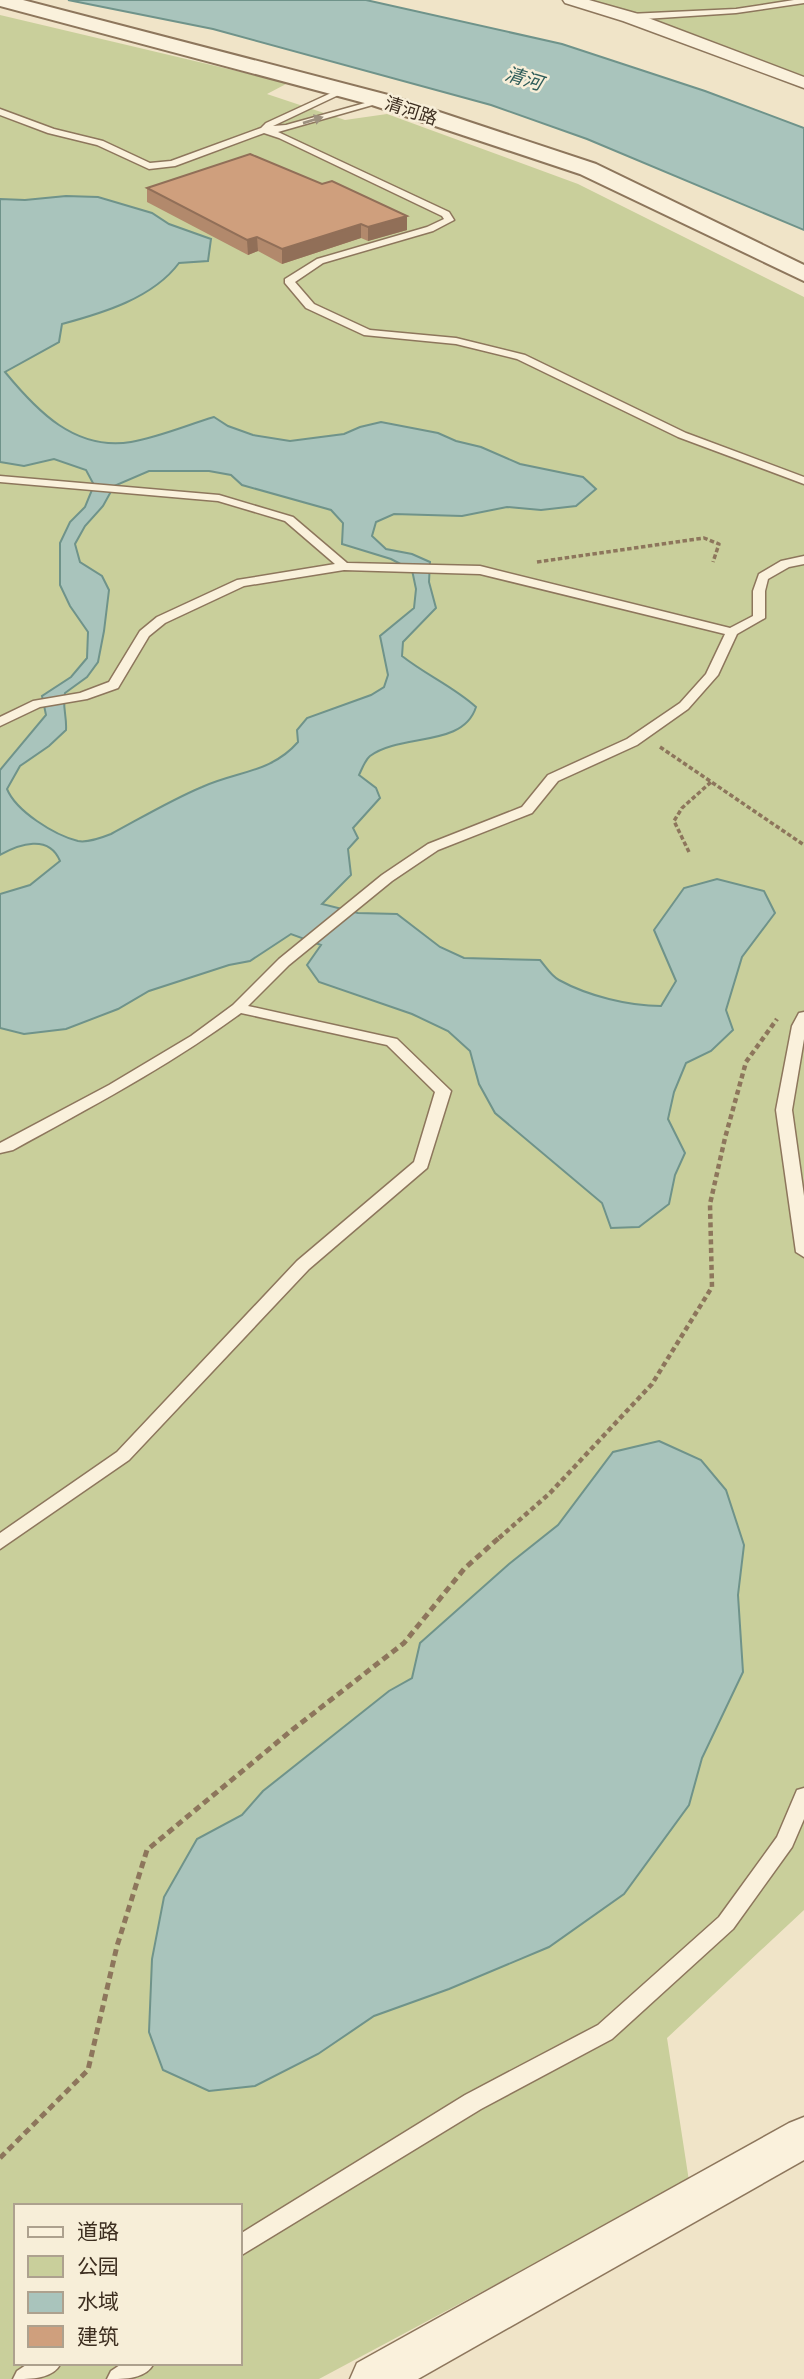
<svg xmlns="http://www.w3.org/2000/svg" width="804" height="2379" viewBox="0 0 804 2379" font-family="'Playfair Display','Noto Sans SC',serif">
<rect width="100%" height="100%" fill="#f0e4c8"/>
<g fill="#c9cf9b" fill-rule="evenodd">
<path d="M585 0H804V80L671 26Z"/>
<path d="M0 15 288 83 267 94 345 120 387 114 578 184 804 297V1910L667 2038 689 2181 319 2379H0ZM16 2206H240V2363H16Z"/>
</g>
<g fill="#a9c4bc" stroke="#6f938a" stroke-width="2" fill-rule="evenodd">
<path d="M68 0H366L562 44 705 91 804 128V230L587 139 491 105 213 29Z"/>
<path d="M66 196 98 197 152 213 169 224 211 239 208 261 179 263C153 298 103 313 62 324L59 342 5 372C37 411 75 451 131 442 159 437 187 425 214 417L228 426 253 435 290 441 344 434 360 427 381 422 438 433 456 441 481 447 520 464 583 477 596 489 576 506 541 510 507 507 462 516 394 514 376 522 372 536 386 549 412 554 430 562 429 582 436 608 403 642 402 656C426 675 454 687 476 707 463 748 401 733 370 756 365 760 362 769 359 775L376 788 380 798 353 828 358 838 348 849 351 875 322 904 358 913 397 914 440 947 464 958 540 960C546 967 551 976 559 980 588 996 629 1006 661 1006L676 981 654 930 684 888 717 879 764 891 775 913 742 957 726 1010 733 1030 711 1051 686 1063 674 1092 668 1119 685 1153 675 1175 669 1204 639 1227 611 1228 602 1203 495 1113 479 1084 470 1051 448 1031 412 1014 319 982 307 965 321 945 291 934 250 961 229 965 149 991 118 1009 66 1029 24 1034 0 1028V894L30 885 60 861C49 834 19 844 0 855V770L46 715 42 696 71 677 87 658 88 632 70 606 60 585V543L70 522 85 507 94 485 86 470 54 459 24 466 0 462V199L25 200ZM149 471H209L231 475 242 485 331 510 343 523 342 544 391 559 412 570 416 589 414 608 380 636 388 675 384 687 371 695 307 718 297 730 298 742C271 773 237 771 202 787 171 800 141 818 111 834 101 838 88 843 78 841 54 835 16 811 7 789L20 766 49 746 66 730C67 716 62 706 65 693L87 677 98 662 104 631 109 590 102 576 80 562 75 544 85 526 103 506 114 486Z"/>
<path d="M659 1441 701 1460 726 1490 744 1545 738 1595 743 1672 702 1758 689 1805 624 1894 549 1947 449 1989 374 2016 318 2054 255 2086 209 2091 163 2070 149 2032 152 1959 164 1897 197 1839 242 1815 263 1791 389 1691 412 1678 420 1643 509 1564 558 1525 613 1452Z"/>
</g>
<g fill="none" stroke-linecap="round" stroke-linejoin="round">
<defs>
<g id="service">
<path d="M794 0H804V3L736 13 629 20 625 17 629 14 736 9Z"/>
<path d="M342 88 349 90 273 126 286 125 383 98V102L278 132 449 212 454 220 433 231 323 263 295 282 314 304 370 330 456 338 525 355 686 433 804 477V484L678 437 517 359 456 344 364 335 306 308 285 283V279L317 259 427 227 444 219 442 216 279 138 264 133 175 166 149 169 97 145 48 133 0 115V109L54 129 103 141 150 163 171 161 261 128 266 123Z"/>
<path d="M0 476 219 495 293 517 347 563 480 566 730 628 753 616V591L759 574 781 561 804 556V564L789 567 768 579 765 591V618L737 634 718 675 688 709 637 745 558 781 532 813 438 850 392 881 289 965 248 1006 397 1039 451 1091 427 1168 309 1269 129 1460 0 1549V1533L117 1452 297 1261 414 1162 435 1092 387 1045 241 1013C169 1066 91 1107 13 1150L0 1153V1143L109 1085 191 1036 233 1005 279 959 382 875 428 844 522 807 548 775 627 739 680 703 706 674 725 634 480 574 344 570 244 586 165 623 149 636 118 688 87 699 40 707 0 726V717L33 701 80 693 109 682 140 631 157 617 237 580 335 564 285 521 218 501 0 482Z"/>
<path d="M804 1012V1039L792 1110 804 1196V1257L796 1252 776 1110 792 1026 799 1013Z"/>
<path d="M804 1788V1819L792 1847 733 1929 612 2039 481 2109 240 2256V2234L465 2095 598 2025 719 1917 777 1837 797 1790Z"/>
<path d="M29 2363H61C53 2379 32 2379 13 2379L17 2371Z"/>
<path d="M123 2363H154C146 2379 126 2379 107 2379L111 2371Z"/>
</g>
<g id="minor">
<path d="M563 0H589L635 13 804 77V88L623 21 565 3Z"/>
<path d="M804 2117V2160L418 2379H350L357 2363 789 2123Z"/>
</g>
<path id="tertiary" d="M0 0H23L388 95 596 164 804 265V281L580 174 372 105 0 6Z"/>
</defs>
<use href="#service" stroke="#8d765c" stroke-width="3"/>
<use href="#minor" stroke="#8d765c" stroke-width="3"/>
<use href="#tertiary" stroke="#8d765c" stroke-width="4"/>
<g stroke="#8d765c" stroke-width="3.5" stroke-dasharray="4.5 2.5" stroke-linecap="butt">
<path d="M537 562 704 538 719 544 713 562"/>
<path d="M660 747 804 845"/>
<path d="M689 852 674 821 682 808 711 782"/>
</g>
<path stroke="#8d765c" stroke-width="4.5" stroke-dasharray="5 3.5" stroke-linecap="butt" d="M499 1538 550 1493 652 1384 712 1287 710 1204 725 1138 746 1062 777 1019"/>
<path stroke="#8d765c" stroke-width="5" stroke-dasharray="7 4.5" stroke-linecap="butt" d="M0 2158 88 2070 117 1946 147 1850 292 1730 404 1643 464 1569 501 1536"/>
<use href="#service" fill="#faf1dc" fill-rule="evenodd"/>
<use href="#minor" fill="#faf1dc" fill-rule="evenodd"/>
<use href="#tertiary" fill="#faf1dc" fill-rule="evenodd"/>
</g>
<path fill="#b2896c" d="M322 184 407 216V230L368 241 361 238 282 264 258 251 248 255 147 202V188Z"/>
<g fill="#916f58">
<path d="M407 216V230L368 241V227Z"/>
<path d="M361 224V238L282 264V249Z"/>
<path d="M257 237 258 251 248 255 247 240Z"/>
</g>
<path fill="#cf9f7d" stroke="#916f58" stroke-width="2" d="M250 154 322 184 332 181 407 216 368 227 361 224 282 249 257 237 247 240 147 188Z"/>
<defs><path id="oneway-solid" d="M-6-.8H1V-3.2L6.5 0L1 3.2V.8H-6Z" transform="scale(1.75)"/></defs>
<use fill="#9c907e" href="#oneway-solid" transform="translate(313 120) rotate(-17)"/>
<g text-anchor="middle" stroke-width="5" stroke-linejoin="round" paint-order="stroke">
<g font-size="18" fill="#3d2e20" stroke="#f7eed8">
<text transform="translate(411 111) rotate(18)" y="6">清河路</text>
</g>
<g font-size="19" font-style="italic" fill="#2f5d5a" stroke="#f7eed8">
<text transform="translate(524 78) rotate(17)" y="7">清河</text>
</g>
</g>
<rect x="14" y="2204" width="228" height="161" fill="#f7eed8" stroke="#ada18e" stroke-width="2"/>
<rect x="28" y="2227" width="35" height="10" fill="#faf1dc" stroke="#ada18e" stroke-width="2"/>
<text x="77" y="2239" font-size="21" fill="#3d2e20">道路</text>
<rect x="28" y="2256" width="35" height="21" fill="#c9cf9b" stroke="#ada18e" stroke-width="2"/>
<text x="77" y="2274" font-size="21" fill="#3d2e20">公园</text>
<rect x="28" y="2292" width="35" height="21" fill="#a9c4bc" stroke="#ada18e" stroke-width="2"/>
<text x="77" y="2309" font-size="21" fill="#3d2e20">水域</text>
<rect x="28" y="2326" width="35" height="21" fill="#cf9f7d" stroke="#ada18e" stroke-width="2"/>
<text x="77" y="2344" font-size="21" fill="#3d2e20">建筑</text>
</svg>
